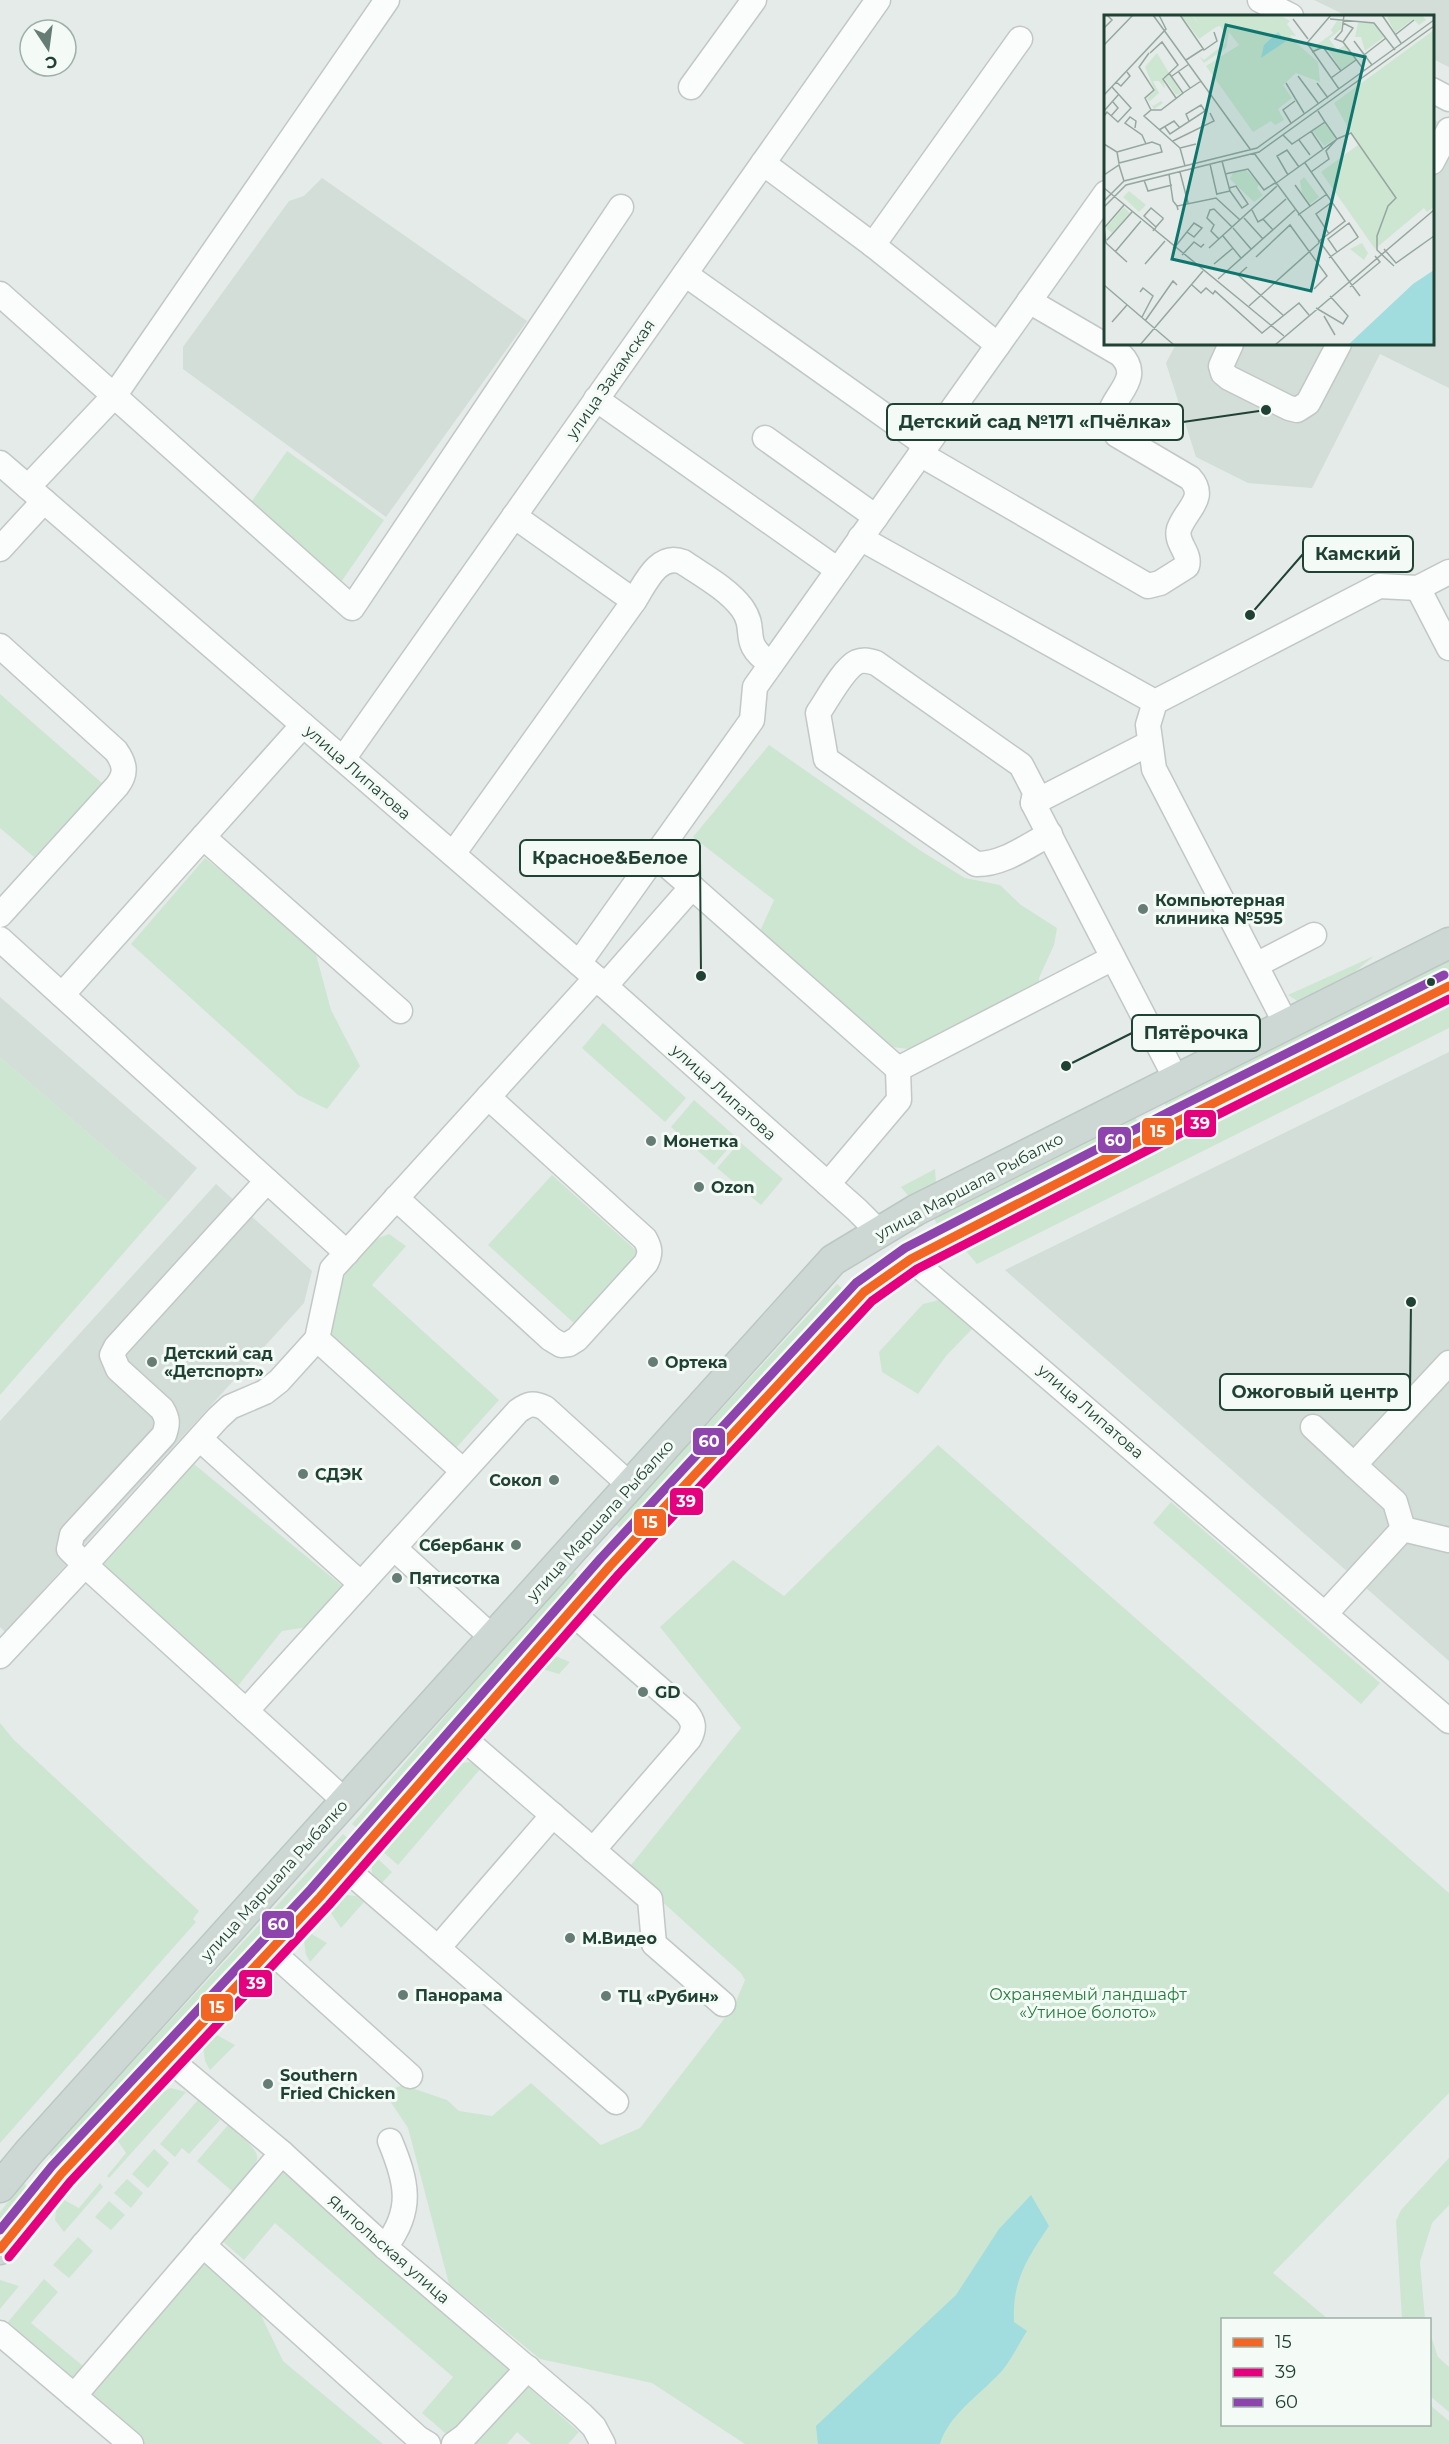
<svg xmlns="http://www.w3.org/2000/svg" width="1449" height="2444" viewBox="0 0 1449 2444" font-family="Montserrat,sans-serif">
<rect width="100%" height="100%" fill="#e5ebe8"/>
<g fill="#d2ded7">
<path d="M1314 0H1449V67L1433 59 1432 16H1347Z"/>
<path d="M1433 119 1449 128V388L1380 354 1312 488 1248 483 1196 457 1166 363 1176 344H1432Z"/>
<path d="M322 178 527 321 386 517 183 369V347L289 201 304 196Z"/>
<path d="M0 997 197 1168 168 1202 0 1057Z"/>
<path d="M1449 1052V1661L1005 1270Z"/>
<path d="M216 1184 312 1271 304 1303 5 1632 0 1627V1421Z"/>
</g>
<g fill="#cde6d1">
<path d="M287 451 384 520 339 585 247 508Z"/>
<path d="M0 694 103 784 34 857 0 828Z"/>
<path d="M769 745 921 851 965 878 1000 885 1021 905 1057 928 1054 945 1039 978 1040 1004 924 1051 869 1044 756 940 774 900 693 837Z"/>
<path d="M205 858 314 947 331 1010 360 1066 327 1109 298 1095 131 944Z"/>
<path d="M1374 956 1345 980 1299 1002 1288 995Z"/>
<path d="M1449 960V972L1169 1112 1164 1102Z"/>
<path d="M1449 1004V1028L977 1264 965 1250 1144 1157Z"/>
<path d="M603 1023 686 1098 665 1122 582 1048Z"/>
<path d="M1211 1032 1218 1043C1204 1050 1195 1057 1180 1047Z"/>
<path d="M0 1057 168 1202 0 1395Z"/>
<path d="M694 1100 737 1138 714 1165 671 1127Z"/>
<path d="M1134 1115 1140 1125 939 1229 934 1218Z"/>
<path d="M740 1142 783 1179 761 1205 717 1168Z"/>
<path d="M935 1169 936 1184 910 1198 901 1187Z"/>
<path d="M552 1175 640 1254 576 1325 488 1245Z"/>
<path d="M389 1234 406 1246 372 1285 499 1400 455 1449 331 1341C333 1300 343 1249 389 1234Z"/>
<path d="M837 1284 845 1291 624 1532 615 1524Z"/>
<path d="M939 1300 972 1329 946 1356 918 1394 882 1372 879 1352 923 1304Z"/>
<path d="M938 1445 1449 1893V2093L1273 2273 1328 2319 1222 2320V2424H1430V2405L1449 2421V2444H745L652 2383 540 2359 449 2284 408 2128 384 2092 403 2085 447 2100 459 2111 492 2116 531 2083 601 2145 640 2128 734 2006 745 1980 741 1973 627 1870 741 1728 660 1627 733 1560 784 1596Z"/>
<path d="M194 1464 352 1594 321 1625 282 1631 237 1687 98 1571Z"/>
<path d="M1171 1502 1380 1683 1361 1704 1153 1523Z"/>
<path d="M572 1570 581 1578 361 1831 352 1824Z"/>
<path d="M550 1654 570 1662 559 1674 539 1668Z"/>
<path d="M0 1723 14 1740 199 1911 193 1919 196 1922 0 2143Z"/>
<path d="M470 1762 481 1768 398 1865 382 1851 452 1769 461 1763Z"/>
<path d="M343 1834 352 1842 57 2161 48 2153Z"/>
<path d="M376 1857 392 1872 379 1886C372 1877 368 1867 376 1857Z"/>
<path d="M347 1895 356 1896 364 1902 341 1928 329 1910 340 1899Z"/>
<path d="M310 1933 327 1943 310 1962 306 1955 304 1941Z"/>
<path d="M213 2033 235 2045 210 2070 205 2061 203 2046Z"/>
<path d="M171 2088 186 2092 109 2178 107 2176 126 2153 116 2138 151 2098Z"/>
<path d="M198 2100 220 2120 189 2154 182 2148 175 2157 160 2144Z"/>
<path d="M228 2125C266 2158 266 2155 233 2192L197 2161Z"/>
<path d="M154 2149 169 2163 148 2188 132 2174Z"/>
<path d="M1449 2158V2205L1432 2223 1420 2262 1425 2319H1402L1396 2221 1401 2210Z"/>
<path d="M282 2171 512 2373 452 2439 422 2413 453 2377 275 2223 244 2260 220 2239Z"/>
<path d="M127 2179 143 2193 131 2208 114 2193Z"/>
<path d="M24 2182 26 2187 31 2190 0 2231V2212Z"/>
<path d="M100 2183 103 2187 64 2232 55 2220 56 2210 64 2200 79 2208Z"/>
<path d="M109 2201 125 2215 111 2230 95 2217Z"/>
<path d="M78 2237 93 2251 69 2278 53 2265Z"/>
<path d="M203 2258 258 2309 283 2361 383 2444H141L83 2393Z"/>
<path d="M44 2279 58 2292 31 2323 83 2366 69 2383 3 2328Z"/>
<path d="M0 2280 19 2286 0 2309Z"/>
<path d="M1430 2333 1438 2357 1449 2367V2412L1430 2396Z"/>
<path d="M526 2385 579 2432 568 2444H531L517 2432 507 2444H471Z"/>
</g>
<path fill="#a1dcde" d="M1031 2195 1049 2226C1027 2259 1012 2280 1014 2322L1027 2331C1018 2345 1010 2363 998 2375 979 2395 948 2416 940 2444H818L816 2426 956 2295 999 2229Z"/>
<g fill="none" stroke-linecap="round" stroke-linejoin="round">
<defs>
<g id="minor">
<path d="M1260 0 1291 16"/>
<path d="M691 87 754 0"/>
<path d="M1432 90 1449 99"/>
<path d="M1432 162 1449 130"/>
<path d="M763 163 873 245 998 345"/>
<path d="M873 245 1020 39"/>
<path d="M685 274 926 445"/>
<path d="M0 294 352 608 621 207"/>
<path d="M1231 344 1221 366 1223 373 1229 378 1289 408 1297 410 1308 403 1339 344"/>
<path d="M596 399 838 570"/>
<path d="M765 438 876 517"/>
<path d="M920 454 1148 586 1160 583 1187 566C1191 553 1175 543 1179 529 1186 509 1208 498 1190 478L1117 435C1088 405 1152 385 1120 354L1029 301"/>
<path d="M0 463 596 978 857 1210 879 1232"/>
<path d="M28 487 114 396 387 0"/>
<path d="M860 538 1155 702 1379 586 1418 588 1449 572"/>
<path d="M0 549 44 501"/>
<path d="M1418 588 1449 648"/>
<path d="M634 601C645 584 658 552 683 562 702 575 728 589 742 608 759 632 738 641 771 664"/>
<path d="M0 646 116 751C125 764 127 773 117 786L0 915"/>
<path d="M1155 702 1148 725 1154 769 1286 1024"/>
<path d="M1150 743 1033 803 1176 1079"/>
<path d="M343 759 878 0"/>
<path d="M1033 803 1035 792 1021 765 876 663C870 661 864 659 857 662 844 668 827 700 818 713L826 759 976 864C1002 865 1027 846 1050 834"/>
<path d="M203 837 400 1011"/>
<path d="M453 854 634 601 514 516"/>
<path d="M655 855 692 887"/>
<path d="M0 939 347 1253"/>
<path d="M579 963 752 720 755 687 1106 193"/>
<path d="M1256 965 1314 935"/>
<path d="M605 986 692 887 898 1069 1113 958"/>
<path d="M62 995 303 725"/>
<path d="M828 1184 899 1100 898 1069"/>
<path d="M396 1198 551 1339 561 1345 569 1344 577 1339 646 1263C651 1253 650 1248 645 1239L488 1097"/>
<path d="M911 1259 1449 1721"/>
<path d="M317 1339 463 1471"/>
<path d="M1313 1427 1354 1465"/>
<path d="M200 1439 361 1584"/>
<path d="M1403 1529 1395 1502 1354 1465 1449 1363"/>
<path d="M394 1548 493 1638"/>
<path d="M570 1611 686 1712C694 1722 695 1728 689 1739L593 1850"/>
<path d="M1326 1613 1403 1529 1449 1540"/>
<path d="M0 1656 85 1565 69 1549 72 1535 164 1435C168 1424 168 1419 162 1409L118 1369 112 1355 116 1347 267 1181"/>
<path d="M246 1711 85 1565 218 1418 230 1407 265 1392 279 1381 317 1339 332 1269 596 978"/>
<path d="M461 1736 650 1899 654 1944 723 2004"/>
<path d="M345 1801 246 1711 518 1411C528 1404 533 1402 545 1408L631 1486"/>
<path d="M345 1868 616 2102"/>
<path d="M438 1948 553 1815"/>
<path d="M270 1950 410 2076"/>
<path d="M169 2059 282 2153 385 2247 582 2415 594 2427 603 2444"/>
<path d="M203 2245 418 2438 428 2444"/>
<path d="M385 2247C414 2210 407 2182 390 2141"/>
<path d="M0 2333 131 2444"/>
<path d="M74 2396 282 2153"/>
<path d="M454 2444 465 2436 528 2368"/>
</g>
<g id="major">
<path d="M0 2187 29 2152 833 1260 916 1210 1449 943"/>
<path d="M0 2249 61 2174 320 1897 610 1566 864 1292 911 1259 1176 1122 1449 986"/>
</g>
</defs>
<use href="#minor" stroke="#c2c8c5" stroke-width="27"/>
<use href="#major" stroke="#bcc7c3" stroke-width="33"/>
<use href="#minor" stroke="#fbfcfc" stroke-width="24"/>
<use href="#major" stroke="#cdd7d4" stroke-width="30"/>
<defs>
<path id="bus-1" d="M0 2249 61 2174 320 1897 610 1566 864 1292 911 1259 1176 1122 1449 986"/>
<path id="bus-2" d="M9 2257 70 2182 329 1905 619 1574 872 1301 917 1269 1181 1133 1449 999"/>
<path id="bus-3" d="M0 2230 52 2166 311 1889 601 1558 856 1283 905 1248 1171 1111 1444 975"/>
</defs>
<use href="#bus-1" stroke="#f4faf6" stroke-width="14"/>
<use href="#bus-2" stroke="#f4faf6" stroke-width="14"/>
<use href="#bus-3" stroke="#f4faf6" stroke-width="14"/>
<use href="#bus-1" stroke="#f26522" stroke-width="9"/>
<use href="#bus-2" stroke="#e5007d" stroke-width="9"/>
<use href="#bus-3" stroke="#8e44ad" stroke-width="9"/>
</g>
<g fill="#657d74" stroke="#f4faf6" stroke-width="2">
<circle cx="1143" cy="909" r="6"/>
<circle cx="651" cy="1141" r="6"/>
<circle cx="699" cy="1187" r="6"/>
<circle cx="152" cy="1362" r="6"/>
<circle cx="653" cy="1362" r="6"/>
<circle cx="303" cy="1474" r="6"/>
<circle cx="554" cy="1480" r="6"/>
<circle cx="516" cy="1545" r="6"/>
<circle cx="397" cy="1578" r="6"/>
<circle cx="643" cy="1692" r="6"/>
<circle cx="570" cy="1938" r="6"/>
<circle cx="403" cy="1995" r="6"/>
<circle cx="606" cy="1996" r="6"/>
<circle cx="268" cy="2084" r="6"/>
</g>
<circle fill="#204235" stroke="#f4faf6" stroke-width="2" cx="1431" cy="982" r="5"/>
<g text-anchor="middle" stroke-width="6" stroke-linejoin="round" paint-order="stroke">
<g font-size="16" fill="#204235" stroke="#f4faf6">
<text transform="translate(610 379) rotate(-55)" y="6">улица Закамская</text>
<text transform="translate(358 772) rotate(41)" y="6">улица Липатова</text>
<text transform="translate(724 1092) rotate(42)" y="6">улица Липатова</text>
<text transform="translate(969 1186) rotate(-28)" y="6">улица Маршала Рыбалко</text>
<text transform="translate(1091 1411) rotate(41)" y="6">улица Липатова</text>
<text transform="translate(600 1520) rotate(-48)" y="6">улица Маршала Рыбалко</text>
<text transform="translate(274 1880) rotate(-48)" y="6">улица Маршала Рыбалко</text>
<text transform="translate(389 2249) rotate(41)" y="6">Ямпольская улица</text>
</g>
<g font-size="16" font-weight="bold" fill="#204235" stroke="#f4faf6" text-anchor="start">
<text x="1155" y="906">Компьютерная<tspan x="1155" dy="18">клиника №595</tspan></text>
<text x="663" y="1147">Монетка</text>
<text x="711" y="1193">Ozon</text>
<text x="164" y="1359">Детский сад<tspan x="164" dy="18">«Детспорт»</tspan></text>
<text x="665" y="1368">Ортека</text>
<text x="315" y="1480">СДЭК</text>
<text x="542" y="1486" text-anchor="end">Сокол</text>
<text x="504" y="1551" text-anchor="end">Сбербанк</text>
<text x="409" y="1584">Пятисотка</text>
<text x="655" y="1698">GD</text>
<text x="582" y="1944">М.Видео</text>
<text x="415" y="2001">Панорама</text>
<text x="618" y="2002">ТЦ «Рубин»</text>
<text x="280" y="2081">Southern<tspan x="280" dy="18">Fried Chicken</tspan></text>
</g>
<g font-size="16" fill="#257e3d" stroke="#f4faf6">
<text x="1088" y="2000">Охраняемый ландшафт<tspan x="1088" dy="18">«Утиное болото»</tspan></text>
</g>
</g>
<g transform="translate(1104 15)">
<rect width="330" height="330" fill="#e5ebe8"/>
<path d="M77 0H88L95 9 89 0 179 2 186 6 183 9 192 21 186 20 189 25 214 47 216 67 192 58 179 70 188 83 174 94 180 105 171 110 167 106 149 117 102 51 135 30 125 17 122 33 100 48 95 41 100 45 121 28V18L116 11 112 12 118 8 95 24ZM282 0H318L322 5 315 10 309 4 291 18ZM233 6 238 7 237 14 225 24 233 35 241 30 252 45 237 55 222 31 209 36 205 30 211 31 229 18 227 15ZM254 8H270L280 22 261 36 257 22H251ZM330 15V192L323 197 320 193 271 234 217 157 254 130 230 88ZM53 38 77 78 72 80 59 61 61 74 55 66H49L55 78 45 87 49 91 57 86 59 88 50 94 43 83 51 76 41 52ZM221 109 232 123 220 131 208 115ZM142 155 155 169 153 173 159 180 150 187 126 164 129 157ZM200 162 215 182 206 189 198 178 196 166ZM25 176 42 190 35 197 19 182ZM20 192 26 198 8 218 2 213ZM258 228 264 238 260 245 246 234Z" fill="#cde6d1"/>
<path d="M174 17 182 26 157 43 160 30ZM330 255V330H244L309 269Z" fill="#a1dcde"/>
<path fill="none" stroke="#96a7a0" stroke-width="1.5" d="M49 0 146 134M76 0 100 35 113 26 110 17M227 0 203 28 235 74M240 0 238 16 231 24 239 27 260 55M278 0 297 28M189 4 204 24M226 4 270 8 291 35M239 8 249 13 239 27M0 13 8 5 3 0M291 20 310 5M250 26 268 50M0 30 29 0M208 37 219 32 237 56M45 38 35 52 50 75 41 83 47 95M46 38 58 27 74 50 59 64 72 83M260 40 282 23M82 45 99 34M74 56 86 73M65 58 79 78 57 95H47L40 101 76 133M68 61 85 49M194 61 214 88M227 63 252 45M12 67 17 71 26 61 23 57M182 68 200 98M213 68 224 83M79 78 97 66M0 80 62 14 55 0M0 96 15 79M0 101 3 97 14 107 27 93 8 72M7 101 14 93 9 87M187 108 179 95 191 86M61 112 66 119 101 96 97 90 82 99 85 106M31 113 32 106 26 102 21 108 38 120 42 129M55 115 70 106 76 113M207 116 219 134M179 120 188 129 221 107 214 96M195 125 206 140M69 126 110 106 106 98M0 129 13 137 15 148 58 137 56 130 48 127 13 137M150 138 256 281M201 148 241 206 214 227M106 149 113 180M81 151 76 133 92 129M76 157 84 188M207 157 225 144 222 136 233 124 247 118 292 183 284 191 273 221V235L290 251M65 159 69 186 73 191M121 159 144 154 160 175 171 168M0 160 15 150 20 166M184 160 173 141 183 135 195 152M40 165 44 176 68 170M171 169 233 124 221 107M191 170 206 191M0 173 180 321M125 173 132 171 144 189 138 193 126 176M113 179 126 176 118 146M0 186 20 166 153 133 330 5M0 192 22 170 155 137 330 11M74 195 73 191 112 183 136 205M148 195 154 207 159 204M194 200 223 179M140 203 159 224M0 212 2 228 23 247M1 212 20 190M129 213 147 234M169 215 159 204 182 184M49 216 50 214H51L52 212 59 204V203L47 193 40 201 52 212M225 219 212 199 228 187M119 221 137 243M115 224 107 216 110 210 103 203 106 195 110 194 128 212M3 225 28 197M69 233 71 232 90 208 98 213 90 222 83 217M105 233 173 171M280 234 292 248 330 221M11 237 37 206M78 240 90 227 97 232 100 229M152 242 186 210 223 261 210 274M225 243 229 240 253 223 254 222 245 208 224 224 233 237M41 249 61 226M110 249 129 233M143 252 134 260 180 301M114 264 191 195M0 270 70 330M88 270 97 278 102 273 109 279 111 276 158 318 195 288 205 300M246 272 276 247 271 241M36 277 39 273 49 281 38 302M145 291 215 228M212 293 239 309 244 301 226 281M220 301 231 320M41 306 69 266 73 270M8 307 23 290M36 330 99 256M171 330 330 195"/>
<path fill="#0f766e" fill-opacity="0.15" stroke="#0f766e" stroke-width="3" d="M122 10 261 42 207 276 68 244Z"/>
<rect width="330" height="330" fill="none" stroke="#204235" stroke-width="3"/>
</g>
<path fill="none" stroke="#204235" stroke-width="2" d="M1266 410L1183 422M1250 615L1303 554M701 976L700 858M1066 1066L1132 1033M1411 1302L1410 1392"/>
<g fill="#204235" stroke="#f4faf6" stroke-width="2">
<circle cx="1266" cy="410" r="6"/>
<circle cx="1250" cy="615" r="6"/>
<circle cx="701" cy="976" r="6"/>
<circle cx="1066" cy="1066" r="6"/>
<circle cx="1411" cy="1302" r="6"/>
</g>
<g fill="#f4faf6" stroke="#204235" stroke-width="2">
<rect x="887" y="404" width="296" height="36" rx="6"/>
<rect x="1303" y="536" width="110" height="36" rx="6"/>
<rect x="520" y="840" width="180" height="36" rx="6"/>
<rect x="1132" y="1015" width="128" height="36" rx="6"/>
<rect x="1220" y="1374" width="190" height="36" rx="6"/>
</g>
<g font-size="18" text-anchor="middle" font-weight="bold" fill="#204235">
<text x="1035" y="428">Детский сад №171 «Пчёлка»</text>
<text x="1358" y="560">Камский</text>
<text x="610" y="864">Красное&amp;Белое</text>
<text x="1196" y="1039">Пятёрочка</text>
<text x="1315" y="1398">Ожоговый центр</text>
</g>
<g stroke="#f4faf6" stroke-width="2">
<rect x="1183" y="1109" width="34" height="29" rx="6" fill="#e5007d"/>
<rect x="1141" y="1117" width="34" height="29" rx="6" fill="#f26522"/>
<rect x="1097" y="1126" width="35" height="28" rx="6" fill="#8e44ad"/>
<rect x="692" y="1427" width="34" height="29" rx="6" fill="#8e44ad"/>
<rect x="669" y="1487" width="35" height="29" rx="6" fill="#e5007d"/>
<rect x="633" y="1508" width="34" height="29" rx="6" fill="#f26522"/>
<rect x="261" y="1910" width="34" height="29" rx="6" fill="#8e44ad"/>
<rect x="238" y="1969" width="35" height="29" rx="6" fill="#e5007d"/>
<rect x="200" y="1993" width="34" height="29" rx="6" fill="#f26522"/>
</g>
<g font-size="16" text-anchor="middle" font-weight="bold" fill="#fff">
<text x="1200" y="1129">39</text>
<text x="1158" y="1137">15</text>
<text x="1115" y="1146">60</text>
<text x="709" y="1447">60</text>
<text x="686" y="1507">39</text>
<text x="650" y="1528">15</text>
<text x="278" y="1930">60</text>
<text x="256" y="1989">39</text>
<text x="217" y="2013">15</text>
</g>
<rect x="1221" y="2318" width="210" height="108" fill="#f4faf6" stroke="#9fb0a9" stroke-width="1.5"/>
<rect x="1233" y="2338" width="30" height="9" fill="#f26522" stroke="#9fb0a9" stroke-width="1.5"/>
<text x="1275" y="2348" font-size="18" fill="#204235">15</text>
<rect x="1233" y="2368" width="30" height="9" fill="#e5007d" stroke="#9fb0a9" stroke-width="1.5"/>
<text x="1275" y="2378" font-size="18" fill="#204235">39</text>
<rect x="1233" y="2398" width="30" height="9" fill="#8e44ad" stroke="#9fb0a9" stroke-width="1.5"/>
<text x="1275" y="2408" font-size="18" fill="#204235">60</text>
<g transform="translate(48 48) rotate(167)"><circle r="28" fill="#f4faf6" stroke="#9fb0a9" stroke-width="1.5"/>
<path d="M0-4.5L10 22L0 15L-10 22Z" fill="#657d74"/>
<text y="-9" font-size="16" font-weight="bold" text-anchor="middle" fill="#204235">С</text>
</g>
</svg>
